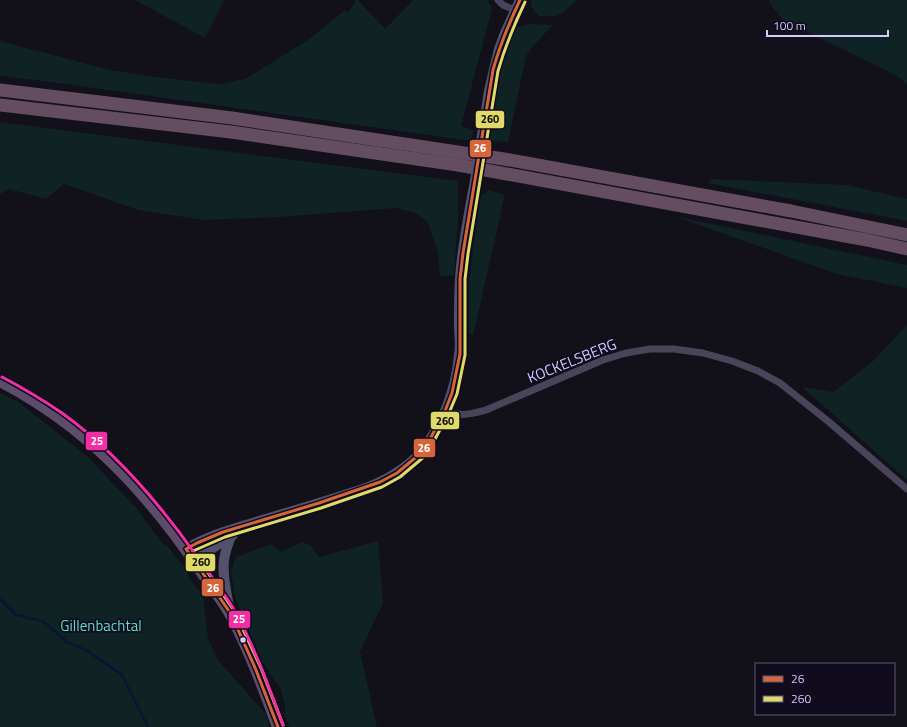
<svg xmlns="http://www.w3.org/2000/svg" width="907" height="727" viewBox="0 0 907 727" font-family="'Titillium Web',sans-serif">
<rect width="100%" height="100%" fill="#121019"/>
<g fill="#0f2224">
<path d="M135 0H224L205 38Z"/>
<path d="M356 0H358L385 29 413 0H487L492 9 461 126 474 130 471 141 51 82 0 76V41L110 70 164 78 219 84 245 79 308 40 345 10 348 13Z"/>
<path d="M531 0H577L565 11 555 16H539L532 8Z"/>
<path d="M769 0H907V84L899 77 783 20 770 4Z"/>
<path d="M528 24 553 25 534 45 526 56 508 143 489 140 496 86 507 46 511 36 518 27Z"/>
<path d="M0 122 458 181V220L454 275 440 277 438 252 428 223 416 213 396 208 280 217 203 220 138 210 64 184 46 199 9 189 0 194Z"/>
<path d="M712 179 847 185 907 199V221L708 183Z"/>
<path d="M489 190 505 195 473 336 469 333V283L474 240 481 196Z"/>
<path d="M674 216 907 265V288L837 274Z"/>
<path d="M907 325V480L802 387 833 392 872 362Z"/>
<path d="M0 393 17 401 88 457 136 508 162 543 167 546 186 569 189 578 203 596 208 638 218 660 265 713 269 727H0Z"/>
<path d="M378 541 383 603 360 652 377 727H289L285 716V705L280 688 263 663 235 598 231 571 236 557 271 544 281 552 301 542 310 545 319 557Z"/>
</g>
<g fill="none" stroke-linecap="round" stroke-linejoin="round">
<path stroke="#0a1535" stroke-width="2.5" d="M0 599 16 615 43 621 67 642 88 651 122 675 148 727"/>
<g stroke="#48445a" stroke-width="7">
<path d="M498 0 503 5 515 10"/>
<path d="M445 411C460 417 471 414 486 410L603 360 626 353 650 349H674L703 353 732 361 758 371 780 383 829 422 907 489"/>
</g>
<g stroke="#54516d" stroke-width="10">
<path d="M481 141 489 91 499 49 505 33 520 0"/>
<path d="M186 549C209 535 234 529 259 521 293 511 327 501 360 490 381 483 407 469 421 452 443 425 456 389 459 355 461 345 459 335 459 325 459 310 459 294 460 279 462 246 469 213 475 181"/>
<path d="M186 549 198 553H205L233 535"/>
<path d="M230 611C227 595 222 577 224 560 225 552 228 544 231 536"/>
</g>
<path stroke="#5c4d6b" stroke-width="12" d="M0 381C85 425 145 489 199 568 209 583 222 599 231 615 250 651 264 689 278 727"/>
<g stroke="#644c61" stroke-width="13">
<path d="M0 90 232 118 504 159 791 211 907 235"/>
<path d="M0 105 231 132 458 165 867 240 907 249"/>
</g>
<path stroke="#54516d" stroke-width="10" d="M475 181 481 141"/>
<defs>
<path id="bus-1" d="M278 727 256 670 231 614 186 549 197 543 223 532 319 503 380 482 397 473 421 453 430 439 445 411 452 393 460 354V279L463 253 493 70C500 45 509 23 520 0"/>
<path id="bus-2" d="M283 725 261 668 235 612 193 551 225 537 321 508 382 487 400 477 425 456 434 441 449 413 457 394 465 355V279L468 254 498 71C505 47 514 25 525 2"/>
<path id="bus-3" d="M2 377C23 388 43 400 62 413 116 452 160 504 198 558 211 576 225 594 236 613 255 649 269 687 283 725"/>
</defs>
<use href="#bus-1" stroke="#100c1d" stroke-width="6"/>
<use href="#bus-2" stroke="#100c1d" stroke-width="6"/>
<use href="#bus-3" stroke="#100c1d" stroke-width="6"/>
<use href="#bus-1" stroke="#d6663a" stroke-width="3"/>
<use href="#bus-2" stroke="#e0db68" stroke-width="3"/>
<use href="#bus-3" stroke="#f12fa2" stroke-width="3"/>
</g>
<circle fill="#d4c8fe" stroke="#100c1d" stroke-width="1.5" cx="243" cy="640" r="3.5"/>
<g text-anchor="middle" stroke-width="3.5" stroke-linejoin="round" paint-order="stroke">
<g font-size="15" fill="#d4c8fe" stroke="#100c1d">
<text transform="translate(572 361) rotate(-22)" y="5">KOCKELSBERG</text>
</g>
<g font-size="15" fill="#56dcc9" stroke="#100c1d">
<text x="101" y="631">Gillenbachtal</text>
</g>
</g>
<g stroke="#100c1d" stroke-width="1.5">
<rect x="475" y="110" width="30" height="19" rx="4" fill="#e0db68"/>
<rect x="469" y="139" width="23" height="19" rx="4" fill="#d6663a"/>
<rect x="430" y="411" width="30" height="19" rx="4" fill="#e0db68"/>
<rect x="85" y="431" width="23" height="20" rx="4" fill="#f12fa2"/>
<rect x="413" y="438" width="23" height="20" rx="4" fill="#d6663a"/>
<rect x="185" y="553" width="31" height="19" rx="4" fill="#e0db68"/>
<rect x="201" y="578" width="23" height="19" rx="4" fill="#d6663a"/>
<rect x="228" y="610" width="23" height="19" rx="4" fill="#f12fa2"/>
</g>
<g font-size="11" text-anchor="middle" font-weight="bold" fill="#fff">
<text x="480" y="152">26</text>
<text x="97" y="445">25</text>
<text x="424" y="452">26</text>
<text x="213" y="592">26</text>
<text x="239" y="623">25</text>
</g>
<g font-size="11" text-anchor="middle" font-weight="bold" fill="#111">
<text x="490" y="123">260</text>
<text x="445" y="425">260</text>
<text x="201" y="566">260</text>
</g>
<rect x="755" y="663" width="140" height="52" fill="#100c1d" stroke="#5e5777"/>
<rect x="763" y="676" width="20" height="6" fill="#d6663a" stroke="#5e5777"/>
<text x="791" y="683" font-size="12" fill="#d4c8fe">26</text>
<rect x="763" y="696" width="20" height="6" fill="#e0db68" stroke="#5e5777"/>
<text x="791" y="703" font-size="12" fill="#d4c8fe">260</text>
<path d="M767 30v6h121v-6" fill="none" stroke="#d4c8fe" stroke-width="2"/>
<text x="773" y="30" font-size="12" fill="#d4c8fe" stroke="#100c1d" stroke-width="3" paint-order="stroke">100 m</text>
</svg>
